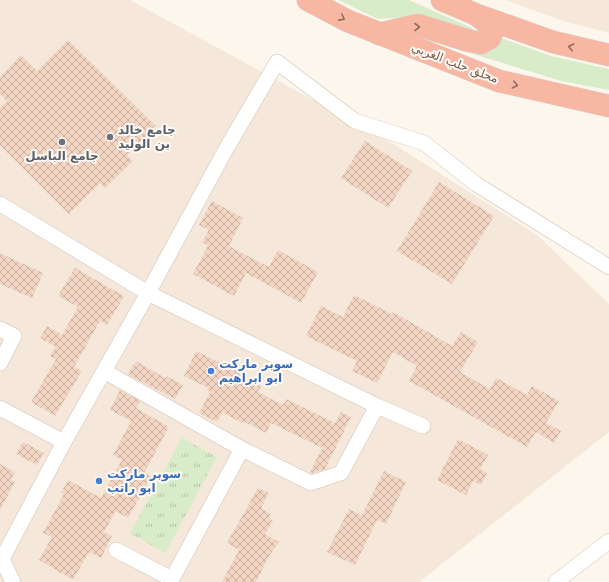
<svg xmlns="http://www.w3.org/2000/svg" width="609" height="582" viewBox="0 0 609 582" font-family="'DejaVu Sans','Noto Naskh Arabic',sans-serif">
<defs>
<pattern id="park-tufts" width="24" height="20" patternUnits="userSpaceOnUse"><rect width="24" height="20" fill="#d8ecc9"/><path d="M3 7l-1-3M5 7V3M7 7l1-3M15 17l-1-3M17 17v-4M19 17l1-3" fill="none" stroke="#b4c2a5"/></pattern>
<pattern id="building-cross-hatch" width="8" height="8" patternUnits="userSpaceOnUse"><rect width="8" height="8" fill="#f3d5c3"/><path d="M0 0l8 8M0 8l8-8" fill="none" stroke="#cab0a1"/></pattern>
</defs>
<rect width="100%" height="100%" fill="#fdf6ec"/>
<g fill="#f5e8da">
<path d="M0 0H130L392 143 537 235 609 304V432L419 582H0Z"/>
<path d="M506 0H609V33L560 20Z"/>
</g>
<g fill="#d8ecc9">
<path d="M338 0H409L470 27 476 31V34L423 16 378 19Z"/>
<path d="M426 35 501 38 551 56 609 69V90L561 81 424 39Z"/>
</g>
<path fill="url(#park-tufts)" d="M182 438 217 457 165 553 130 533Z"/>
<g fill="url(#building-cross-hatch)">
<path d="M68 40 156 126 127 155 133 161 105 188 100 183 69 214 0 145V108L7 101 0 94V77L21 55 37 71Z"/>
<path d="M365 141 412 171 388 208 341 178Z"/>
<path d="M439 182 494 216 452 284 397 251Z"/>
<path d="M212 201 243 218 229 246 269 267 278 250 318 272 301 303 246 273 234 296 193 274 208 246 202 242 209 230 199 225Z"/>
<path d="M0 253 43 273 32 298 0 284Z"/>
<path d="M75 268 124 296 107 325 100 321 74 367 82 371 55 416 31 402 56 359 50 356 55 347 40 338 47 326 62 335 78 307 58 296Z"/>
<path d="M354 295 392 314 393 312 452 346 461 332 478 342 460 372 490 389 496 378 527 395 532 386 559 401 546 423 561 431 554 443 536 432 527 447 409 381 417 366 393 352 377 383 352 371 357 361 306 336 321 306 343 317Z"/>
<path d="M196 351 241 373 240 375 261 386 258 392 283 405 286 399 335 423 341 412 351 417 325 469 313 473 310 472 322 448 271 423 266 433 243 421 242 423 222 412 217 422 199 413 210 392 207 390 208 388 184 376Z"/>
<path d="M136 361 165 378 166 376 183 385 175 399 129 375 128 373Z"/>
<path d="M120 390 140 401 136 408 169 427 144 473 151 477 128 518 116 511 104 532 112 536 101 558 89 552 73 580 39 560 52 537 43 533 64 494 61 493 68 480 101 498 122 460 113 455 131 421 110 410Z"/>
<path d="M458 439 488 455 480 469 487 473 481 485 473 481 466 495 437 480Z"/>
<path d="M23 442 44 453 37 465 16 454Z"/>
<path d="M0 464 15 472 11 479 15 482 0 510Z"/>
<path d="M384 471 406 482 386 524 377 520 355 565 327 552 349 509 362 515Z"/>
<path d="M258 488 269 493 261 508 271 514 269 518 273 521 265 534 279 542 269 556 256 582H222L239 550 227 543Z"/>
</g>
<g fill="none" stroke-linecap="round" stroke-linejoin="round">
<defs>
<g id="minor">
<path d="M0 204 148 293 377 406 423 426"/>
<path d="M0 329 14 336 0 363"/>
<path d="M104 371 242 449 311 483 341 473 377 406"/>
<path d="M0 408 64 442"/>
<path d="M116 550 172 579 242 449"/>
<path d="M0 559H2L64 442 148 293 226 149 277 62 355 121 424 143 476 184 609 267"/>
<path d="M2 559 13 582"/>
<path d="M556 582 609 541"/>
</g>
<g id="highway">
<path d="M308 0 348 21 499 81 609 106"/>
<path d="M442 0 477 15 553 42 609 55"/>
<path d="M379 34 418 25 466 40 481 43 490 38 494 28 478 16"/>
</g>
</defs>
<use href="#minor" stroke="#d1beb0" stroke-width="16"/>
<use href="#highway" stroke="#dad1cd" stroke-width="23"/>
<use href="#minor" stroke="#fff" stroke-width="15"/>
<use href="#highway" stroke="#f7b7a3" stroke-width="22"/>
</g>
<defs><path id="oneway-chevron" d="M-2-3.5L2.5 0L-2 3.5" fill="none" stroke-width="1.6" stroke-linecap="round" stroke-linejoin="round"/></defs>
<g stroke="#936e5e">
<use href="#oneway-chevron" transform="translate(342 18) rotate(28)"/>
<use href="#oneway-chevron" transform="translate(417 27)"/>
<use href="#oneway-chevron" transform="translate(571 47) rotate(-167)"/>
<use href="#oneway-chevron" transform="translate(515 85) rotate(13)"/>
</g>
<g fill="#6b7280" stroke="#fffaf3" stroke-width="1.5">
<circle cx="110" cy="137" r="4"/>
<circle cx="62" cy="142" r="4"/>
</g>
<g fill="#3f7fe0" stroke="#fffaf3" stroke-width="1.5">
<circle cx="211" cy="371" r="4"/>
<circle cx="99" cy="481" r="4"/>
</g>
<g text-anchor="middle" stroke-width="4" stroke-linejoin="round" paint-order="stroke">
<g font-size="12" fill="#7a5c4d" stroke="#fffaf3">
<text transform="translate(455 63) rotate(21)" y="4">محلق حلب الغربي</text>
</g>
<g font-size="12" font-weight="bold" fill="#5b616d" stroke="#fffaf3" text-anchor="start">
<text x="118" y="134">جامع خالد<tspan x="118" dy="14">بن الوليد</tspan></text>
<text x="62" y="160" text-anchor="middle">جامع الباسل</text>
</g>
<g font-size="12" font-weight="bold" fill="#366cbe" stroke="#fffaf3" text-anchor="start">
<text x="219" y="368">سوبر ماركت<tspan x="219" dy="14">ابو ابراهيم</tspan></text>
<text x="107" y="478">سوبر ماركت<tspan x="107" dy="14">ابو راتب</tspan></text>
</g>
</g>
</svg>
